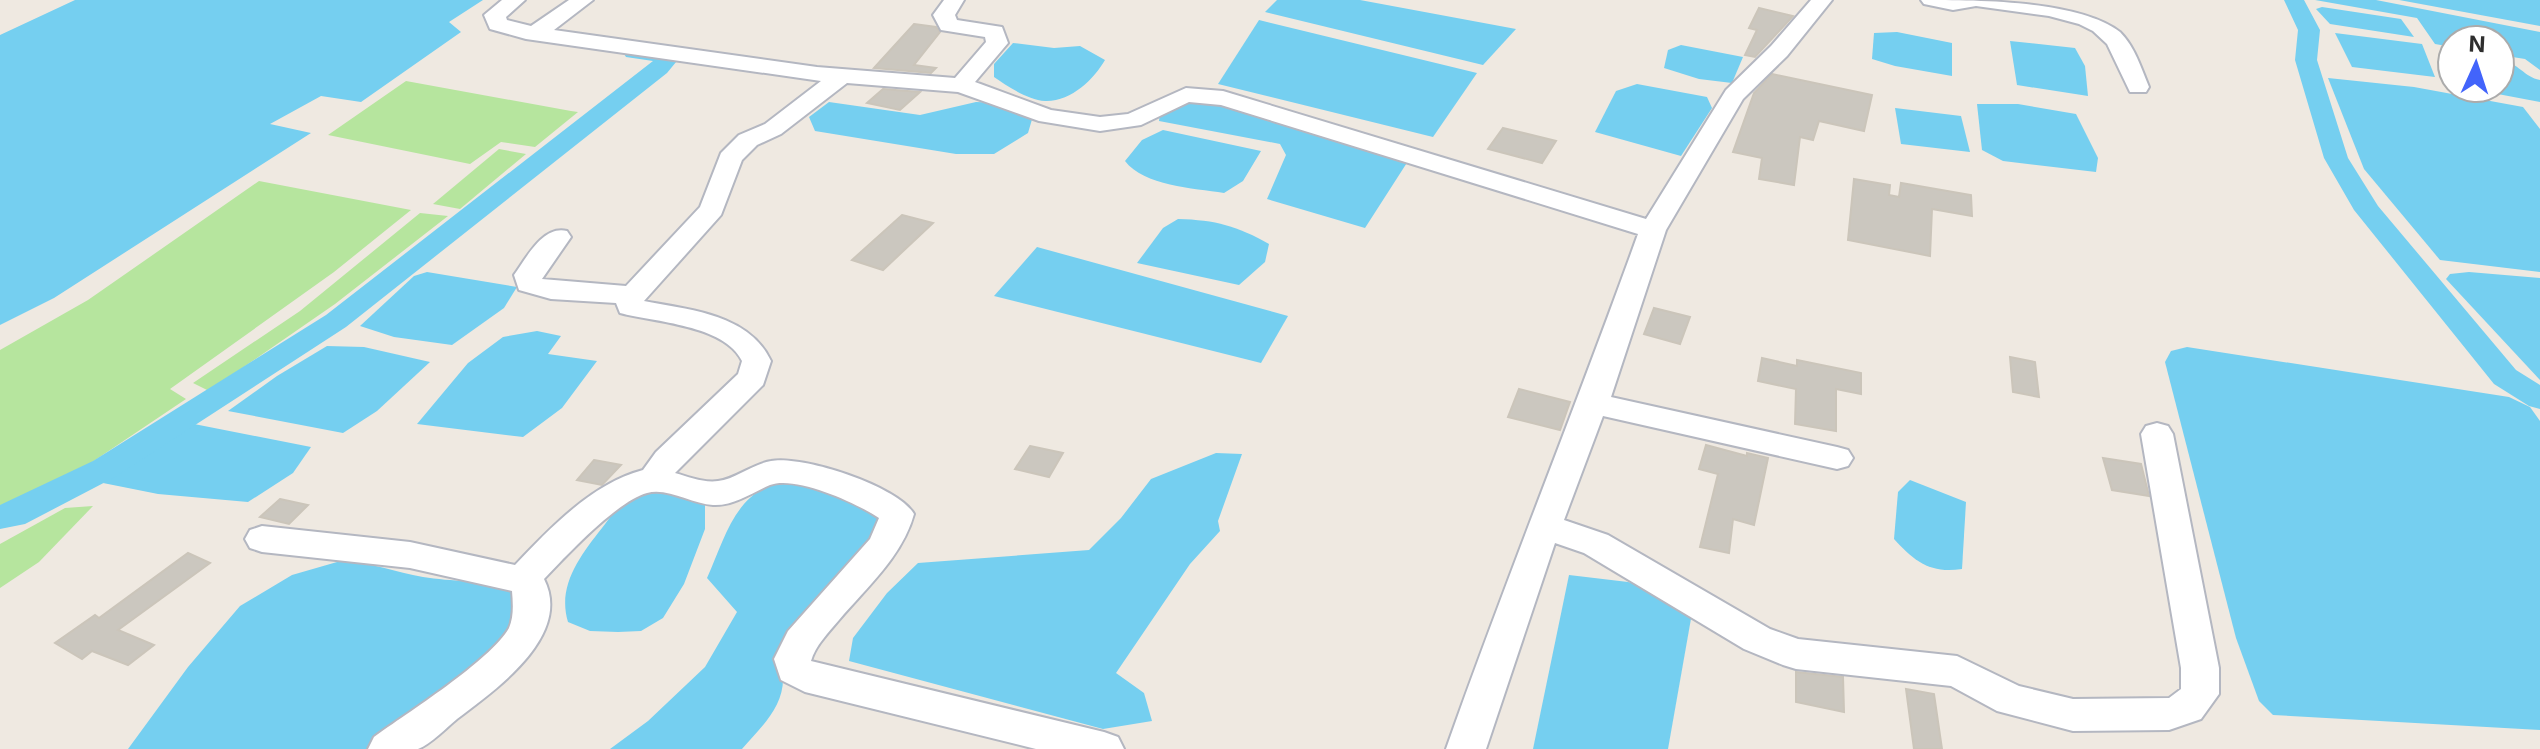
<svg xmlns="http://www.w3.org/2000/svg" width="2540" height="749" viewBox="0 0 2540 749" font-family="Inter,sans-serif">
<rect width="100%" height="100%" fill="#efe9e1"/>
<g fill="#b6e59e">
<path d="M406 81 571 111 578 112 535 147 501 142 470 164 328 135Z"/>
<path d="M499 149 526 154 460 209 433 204Z"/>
<path d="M259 181 411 210 334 272 170 389 186 399 58 485 5 509 0 508V350L88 300Z"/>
<path d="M420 213 448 216 335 304 209 391 193 383 300 311Z"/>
<path d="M93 506 39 562 0 588V544L65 508Z"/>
</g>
<g fill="#75cff0">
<path d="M75 0H483L449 22 461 32 361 102 321 96 270 124 311 133 54 298 0 325V35Z"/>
<path d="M1277 0H1360L1516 29 1483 65 1265 12Z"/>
<path d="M2315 0H2376L2540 32V70L2525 59 2500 55V40H2452V47L2435 44 2417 18Z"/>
<path d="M2399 0H2540V26Z"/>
<path d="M2322 7 2401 19 2414 37 2330 24 2316 9Z"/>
<path d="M1259 20 1477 73 1433 137 1218 84Z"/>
<path d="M1897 32 1952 43V76L1895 66 1872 59 1874 33Z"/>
<path d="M2335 33 2422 44 2435 77 2352 67Z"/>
<path d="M2010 41 2075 48 2085 66 2088 96 2017 85Z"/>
<path d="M1013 43 1054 48 1080 46 1105 60C1094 79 1071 102 1045 101 1028 100 1007 86 994 77V64Z"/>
<path d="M1681 45 1743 57 1732 83 1699 79 1664 68 1668 50Z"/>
<path d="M2500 60C2519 63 2524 77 2540 80V102L2466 88H2500Z"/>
<path d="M2328 78 2414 87 2523 107 2540 129V272L2440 260 2364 169Z"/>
<path d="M1637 84 1707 97 1712 108 1681 156 1595 132 1616 91Z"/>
<path d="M1186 97 1245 109 1410 158 1365 228 1267 199 1286 155 1280 144 1159 121 1160 113Z"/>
<path d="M829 102 920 115 976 102 1005 103 1033 116 1028 133 994 154H956L815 131 809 117Z"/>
<path d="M1977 104H2018L2076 114 2098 158 2096 172 2003 161 1982 150Z"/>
<path d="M1895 108 1961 116 1970 152 1901 144Z"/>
<path d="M1163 130 1261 151 1243 181 1224 193C1193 188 1144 186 1125 161L1142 140Z"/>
<path d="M1178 219C1216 220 1237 226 1269 244L1265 262 1239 285 1137 263 1163 228Z"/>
<path d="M1037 247 1288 316 1261 363 994 296Z"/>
<path d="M427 272 517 287 504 308 452 345 394 337 360 326 414 276Z"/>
<path d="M2469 272 2540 278V380L2446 279 2450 274Z"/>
<path d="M537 331 561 336 548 354 597 361 562 408 523 437 417 424 468 363 503 337Z"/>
<path d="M327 346 364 347 430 362 377 411 343 433 228 411 277 376Z"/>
<path d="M2187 347 2509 397 2530 407 2540 421V730L2273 715 2259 701 2236 638 2165 362 2171 351Z"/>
<path d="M194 424 311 447 293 473 248 502 158 494 103 483 157 442Z"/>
<path d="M1216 453 1242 454 1218 521 1220 531 1190 564 1116 673 1144 693 1152 721 1103 729 849 661 853 638 887 593 918 563 1089 550 1121 518 1151 479Z"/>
<path d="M785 480 802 483 885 514 878 531 783 677C784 707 761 727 742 749H610L648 721 705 667 737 612 707 578C726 536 735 491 785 480Z"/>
<path d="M1910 480 1966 502 1962 569C1930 574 1914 561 1894 539L1898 492Z"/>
<path d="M667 489 705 504V529L684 584 663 618 641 631 618 632 590 631 568 622C557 586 580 556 602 528 608 521 614 510 621 504 635 493 651 490 667 489Z"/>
<path d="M344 560C371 563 396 572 423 577 453 582 488 580 515 592L517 629 379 749H128L188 667 240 606 292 575Z"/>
<path d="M1569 575 1628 582 1661 591 1692 613 1668 749H1533Z"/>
</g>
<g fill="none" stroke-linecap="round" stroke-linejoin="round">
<g fill="#75cff0" fill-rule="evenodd">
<path d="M2284 0H2304L2320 30 2317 60 2348 158 2378 206 2516 370 2540 385V409L2529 406 2494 384 2354 210 2324 158 2295 60 2298 30Z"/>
<path d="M634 45 670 49 681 56 667 73 346 327 115 477 25 524 0 529V505L93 461 326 315 653 61 626 57 623 52 626 47Z"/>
</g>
</g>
<g fill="#cbc7bf" stroke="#cbc5ba" stroke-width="2">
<path d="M1759 8 1793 16 1755 57 1745 55 1757 30 1749 28Z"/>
<path d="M914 24 936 27 940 32 914 65 936 68 931 73 874 68Z"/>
<path d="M1772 74 1872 95 1864 131 1819 121 1813 140 1800 137 1794 185 1759 179 1762 158 1733 152 1754 93Z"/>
<path d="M883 89 920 92 900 110 867 103Z"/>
<path d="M1503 128 1556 141 1542 163 1488 149Z"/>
<path d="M1854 179 1890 185 1889 195 1899 197 1901 183 1971 195 1972 216 1932 209 1930 256 1848 240Z"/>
<path d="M902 215 933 223 883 270 852 260Z"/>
<path d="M1654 308 1690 317 1680 344 1644 334Z"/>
<path d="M2010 357 2035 362 2039 397 2013 392Z"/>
<path d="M1762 358 1797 366V360L1861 373V394L1836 389V431L1795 424 1796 389 1758 381Z"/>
<path d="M1519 389 1570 402 1560 430 1508 417Z"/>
<path d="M1706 445 1747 456V453L1768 458 1754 525 1733 519 1729 553 1700 547 1718 474 1699 469Z"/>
<path d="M1030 446 1063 453 1049 477 1015 469Z"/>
<path d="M2103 458 2141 464 2149 496 2112 490Z"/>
<path d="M594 460 621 465 602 485 577 480Z"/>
<path d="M280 499 308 505 289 524 260 517Z"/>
<path d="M188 553 210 563 118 630 154 645 128 665 92 651 82 659 55 643 95 615 99 618Z"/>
<path d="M1796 672 1843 677 1844 712 1796 702Z"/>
<path d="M1906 689 1934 694 1942 749H1914Z"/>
</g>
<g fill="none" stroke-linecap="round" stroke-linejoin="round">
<defs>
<g id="minor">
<path d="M502 0H525L506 17 507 20 531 26 569 0H593L554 30 817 67 955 78 986 42 985 37 941 30 933 15 944 0H964L955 15 957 20 1002 27 1008 43 975 82 1051 110 1100 117 1128 114 1186 88 1223 91 1646 219 1726 90 1771 46 1811 0H1832L1787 56 1743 99 1666 230 1611 397 1837 447 1848 450 1853 458 1848 466 1837 469 1603 416 1564 520 1608 535 1770 629 1798 639 1957 656 2019 686 2073 699 2169 698 2181 689V668L2141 434 2146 426 2157 423 2168 426 2173 434 2219 668V694L2201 719 2169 730 2073 731 1997 711 1951 686 1796 669 1783 665 1744 649 1584 553 1555 543 1486 749H1446C1507 576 1576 407 1638 234L1221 105 1189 102 1141 125 1100 131 1039 121 958 92 847 83 781 134 757 145 742 160 721 215 644 301C690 310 749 314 771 361L763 385 675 473C689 477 704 483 718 481 736 479 752 464 771 461 802 455 898 486 914 514 902 557 867 587 839 620 829 632 815 646 811 661L1104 732 1118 737 1124 749H1036L805 692 781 680 774 659 788 631 870 539 879 518C857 503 795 475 770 485 751 493 734 506 713 505 692 504 667 487 647 493 617 501 566 556 544 579 573 636 495 690 457 719 446 728 431 744 418 749 405 749 382 749 368 749L374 737C407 713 490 661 509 628 514 617 513 603 512 591L410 568 262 552 250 548 245 539 250 530 262 526 410 542 515 565C550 528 593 483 643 470L656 452 738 374 742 361C725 325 654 322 620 313L616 303 551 299 519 290 514 275C527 257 543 225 567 231L571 237 542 279 626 286 700 207 721 153 739 135 765 124 821 81 526 39 490 29 484 15Z"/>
<path d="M1921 0C1976 0 2079 0 2120 32 2135 47 2141 68 2149 87L2146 92H2130L2107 44 2093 31 2079 24 2049 16 1976 6 1953 10 1924 4Z"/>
</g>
</defs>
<use href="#minor" stroke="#b4b7c1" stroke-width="4"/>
<use href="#minor" fill="#fff" fill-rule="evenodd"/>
</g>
<g transform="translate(2476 64) rotate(3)"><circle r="38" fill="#ffffff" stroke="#ababab" stroke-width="2"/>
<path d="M0-6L14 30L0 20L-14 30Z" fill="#4264fb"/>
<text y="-12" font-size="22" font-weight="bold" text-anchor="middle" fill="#2e2e2e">N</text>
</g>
</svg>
